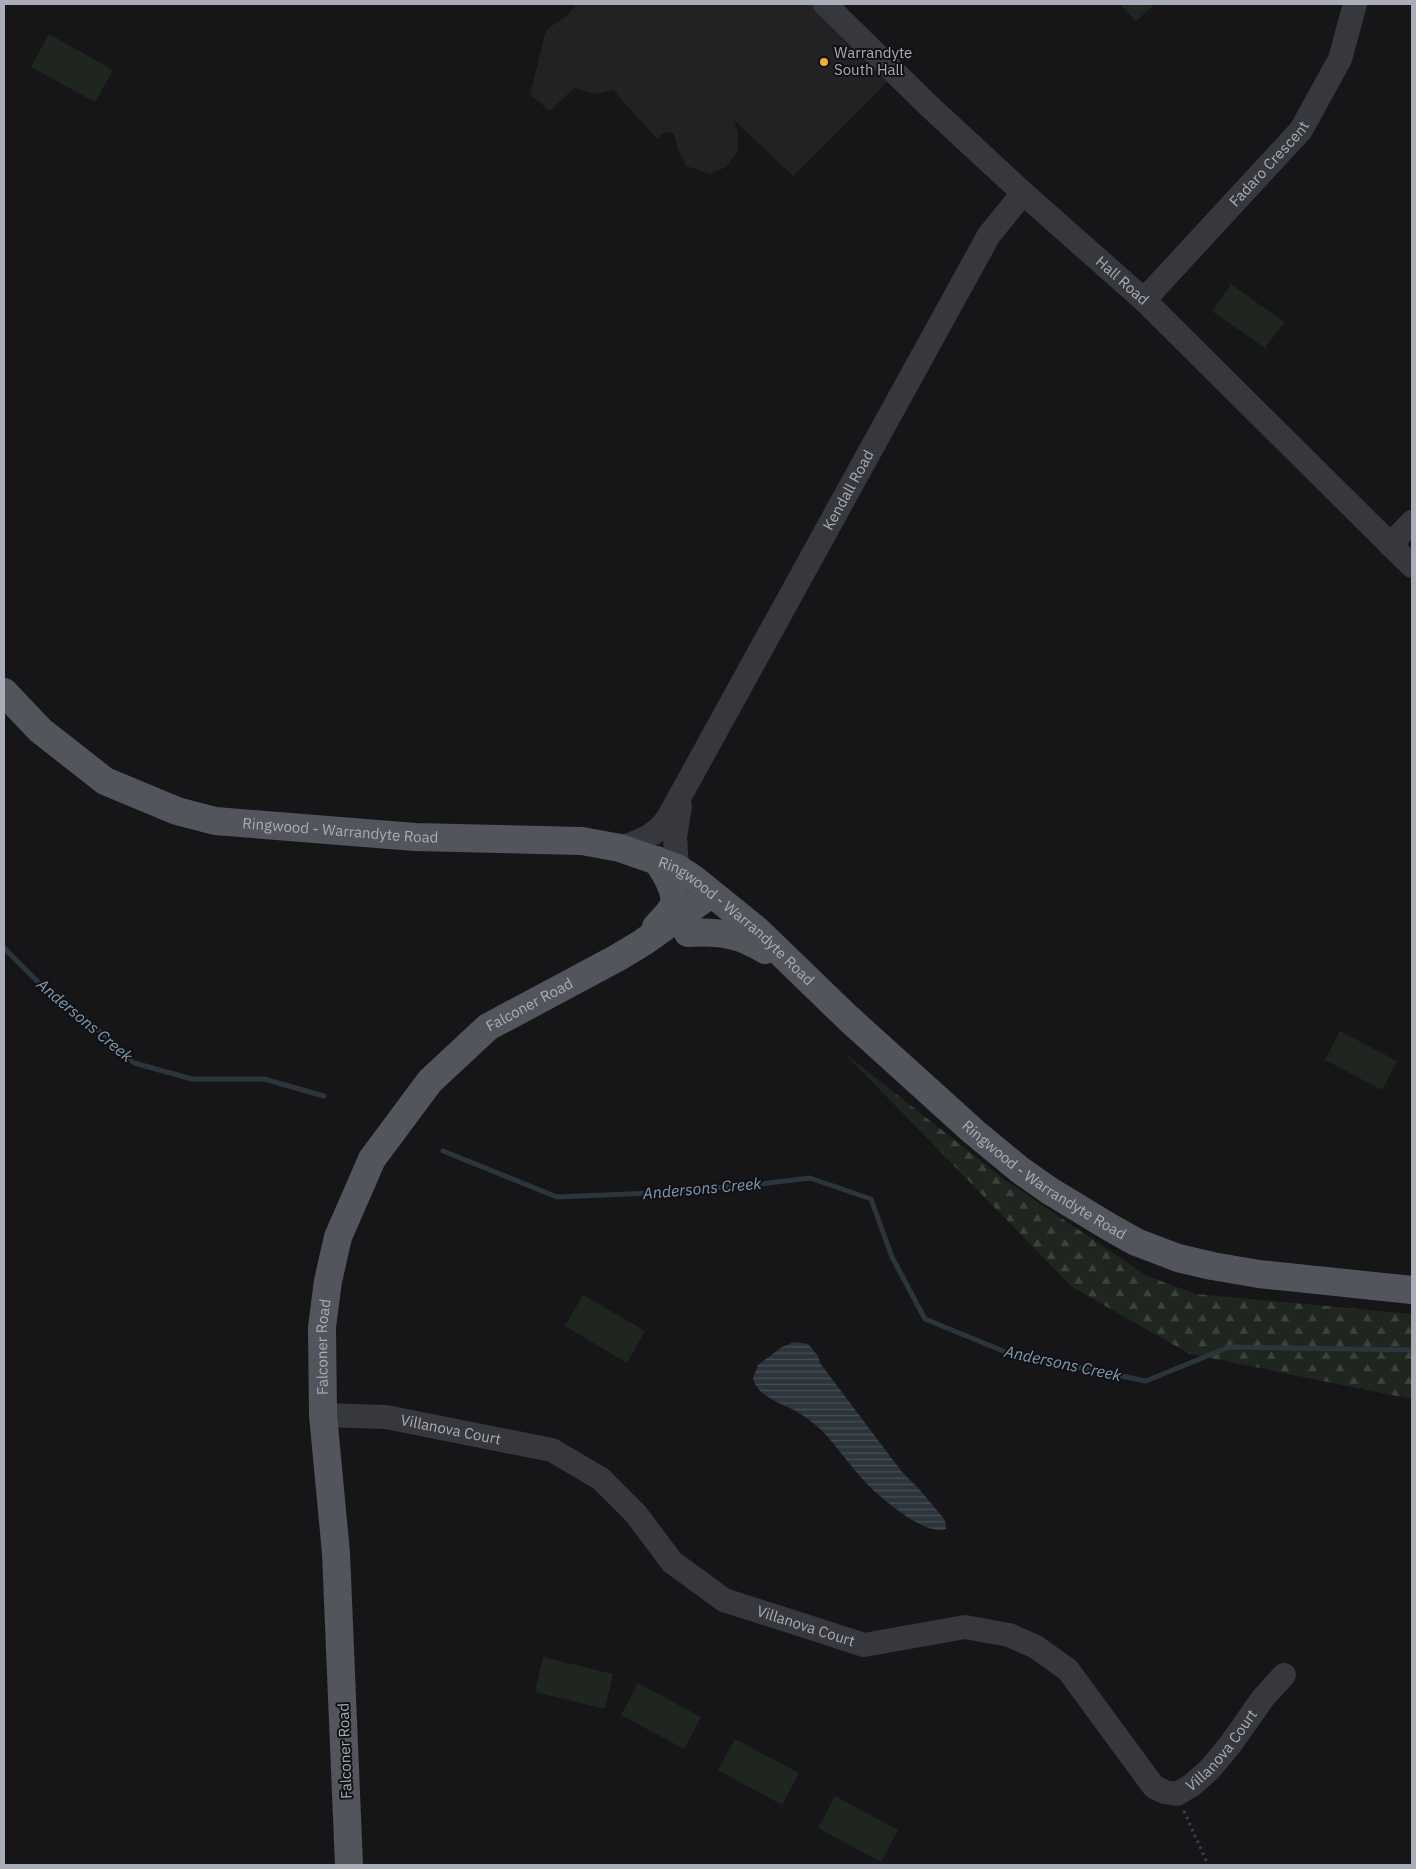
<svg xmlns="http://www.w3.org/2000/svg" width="1416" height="1869" viewBox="0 0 1416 1869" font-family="'IBM Plex Sans',sans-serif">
<defs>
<pattern id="forest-firs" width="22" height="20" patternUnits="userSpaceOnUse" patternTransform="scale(1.25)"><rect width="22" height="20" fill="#1e261f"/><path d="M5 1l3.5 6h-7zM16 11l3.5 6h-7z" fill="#3c433d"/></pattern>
<pattern id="water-rules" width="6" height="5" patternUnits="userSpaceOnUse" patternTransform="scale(1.25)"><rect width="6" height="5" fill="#2c353c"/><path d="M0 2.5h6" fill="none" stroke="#485056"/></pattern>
</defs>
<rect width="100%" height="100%" fill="#161618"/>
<path fill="#222225" d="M577 4H816L891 78 793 176 734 120 738 134V151L726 167 710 174 686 166 677 147 674 134 665 132 657 139 613 90 593 94 574 88 550 111 530 95 546 30 566 16Z"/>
<path fill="url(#forest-firs)" d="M843 1052 1005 1180 1147 1276 1196 1294 1412 1314V1399L1190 1354 1072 1287Z"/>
<g fill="#1e261f">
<path d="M1120 4H1155L1136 21Z"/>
<path d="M49 34 113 70 95 102 31 67Z"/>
<path d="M1231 284 1284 322 1265 348 1212 311Z"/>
<path d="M1340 1031 1397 1061 1382 1090 1325 1060Z"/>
<path d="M583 1295 645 1331 627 1363 565 1326Z"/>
<path d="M543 1657 613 1674 605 1709 535 1692Z"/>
<path d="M638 1683 701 1717 684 1749 621 1715Z"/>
<path d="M735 1739 799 1773 782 1805 718 1770Z"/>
<path d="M835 1796 898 1830 881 1862 818 1828Z"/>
</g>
<path fill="url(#water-rules)" d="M794 1342 808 1344 818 1356 820 1363 902 1472 920 1490 945 1520 946 1529C925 1537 880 1497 866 1483 852 1468 840 1451 827 1436 818 1426 805 1416 794 1410 780 1403 756 1395 753 1378L758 1365 782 1347Z"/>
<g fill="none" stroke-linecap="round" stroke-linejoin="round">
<g stroke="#2c353c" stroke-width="5">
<path d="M4 948 47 991 86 1019 134 1063 192 1079H264L324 1096"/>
<path d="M443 1151 557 1197 652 1193 751 1185 810 1178 871 1199 892 1257 925 1319 1008 1353 1146 1381 1229 1347 1412 1350"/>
</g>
<path stroke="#3d3f44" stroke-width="3" stroke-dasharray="2.5 4" stroke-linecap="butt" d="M1184 1811 1208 1865"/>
<g stroke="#37383d" stroke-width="24">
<path id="s1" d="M825 4 928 105 1023 193 1144 300 1412 566"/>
<path id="s2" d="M1144 300 1301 130 1340 59 1355 4"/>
<path d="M1390 545 1412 522"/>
<path id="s3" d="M620 848C640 841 656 836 668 818L989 235 1023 193"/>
<path d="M677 868 675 837 680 806"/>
<path id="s4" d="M323 1415 386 1417 552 1450 601 1479 636 1514 672 1562 724 1600 864 1645 965 1627 1009 1635 1036 1647 1068 1670 1154 1787 1165 1792 1177 1794 1192 1785 1209 1770 1230 1745 1263 1698 1284 1675"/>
</g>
<g stroke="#53555c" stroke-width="28">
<path id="s5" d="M4 692 40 730 105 781 177 811 215 821 415 837 582 841 620 848 677 868 694 879 758 931 848 1018 974 1132 1020 1170 1050 1191 1106 1225 1136 1242 1178 1258 1212 1266 1259 1274 1412 1290"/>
<path d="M656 927C661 921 668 915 672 908 680 893 665 874 657 860"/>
<path d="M688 933C718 931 740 934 765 950"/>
<path id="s6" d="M349 1865 336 1553 323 1415 322 1327 328 1281 338 1237 372 1159 430 1081 488 1027 617 958 642 943 711 894"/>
</g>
</g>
<circle fill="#f2b134" stroke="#111113" stroke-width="2" cx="824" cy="62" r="5"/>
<g text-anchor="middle" stroke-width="4" stroke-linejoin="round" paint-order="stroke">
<g font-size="15" fill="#a8adb8" stroke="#111113" text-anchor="start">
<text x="834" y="58">Warrandyte<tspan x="834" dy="17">South Hall</tspan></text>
</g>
<g font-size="15" fill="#a8adb8" stroke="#111113">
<text dy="5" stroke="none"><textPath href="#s2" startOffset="185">Fadaro Crescent</textPath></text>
<text dy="5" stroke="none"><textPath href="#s1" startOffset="406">Hall Road</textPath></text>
<text dy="5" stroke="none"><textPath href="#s3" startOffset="432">Kendall Road</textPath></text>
<text dy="5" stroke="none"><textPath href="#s5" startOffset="378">Ringwood - Warrandyte Road</textPath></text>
<text dy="5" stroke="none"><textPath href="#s5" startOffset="798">Ringwood - Warrandyte Road</textPath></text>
<text dy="5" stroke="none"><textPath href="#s6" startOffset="939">Falconer Road</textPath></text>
<text dy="5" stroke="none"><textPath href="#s5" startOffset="1202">Ringwood - Warrandyte Road</textPath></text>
<text dy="5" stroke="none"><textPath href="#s6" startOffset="519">Falconer Road</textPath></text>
<text dy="5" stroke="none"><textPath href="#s4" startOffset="129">Villanova Court</textPath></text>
<text dy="5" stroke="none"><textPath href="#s4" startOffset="549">Villanova Court</textPath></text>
<text dy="5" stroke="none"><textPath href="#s4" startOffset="1059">Villanova Court</textPath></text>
<text transform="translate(345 1751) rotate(-92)" y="5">Falconer Road</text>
</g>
<g font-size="16" font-style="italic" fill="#7f9bb3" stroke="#111113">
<text transform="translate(85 1020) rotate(40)" y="6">Andersons Creek</text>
<text transform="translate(702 1188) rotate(-5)" y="6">Andersons Creek</text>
<text transform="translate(1063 1363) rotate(12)" y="6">Andersons Creek</text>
</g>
</g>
<rect width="1416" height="1869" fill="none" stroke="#a8adb8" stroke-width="10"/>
</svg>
